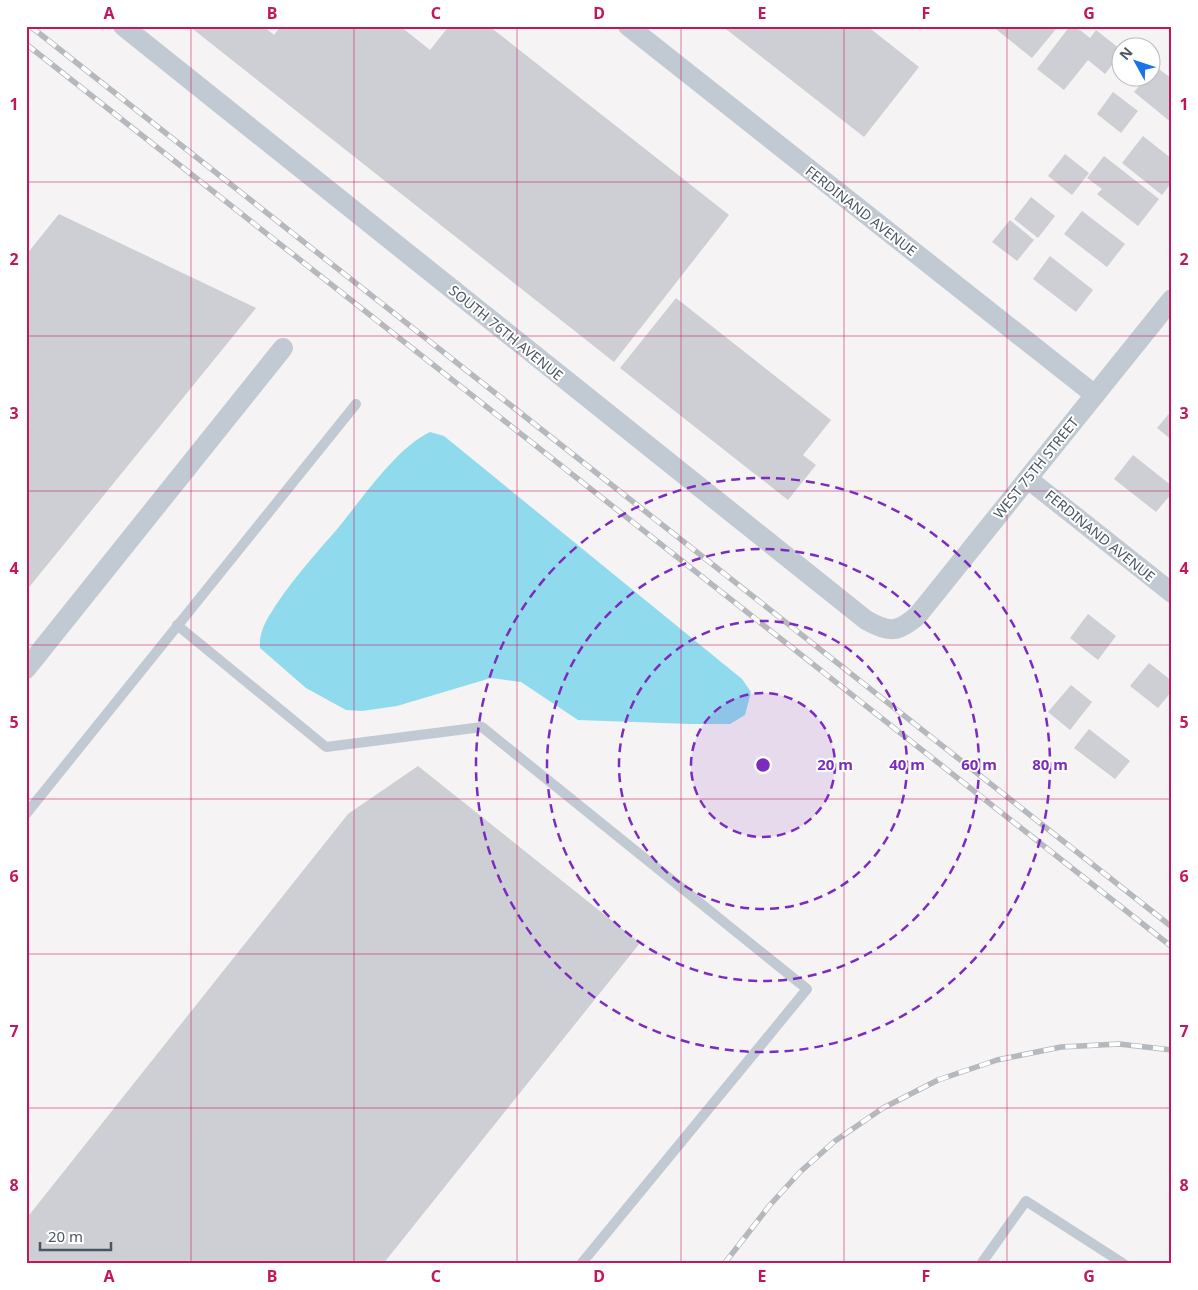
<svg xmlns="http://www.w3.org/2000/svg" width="1198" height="1290" viewBox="0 0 1198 1290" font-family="'Noto Sans',sans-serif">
<rect width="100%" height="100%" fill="#f5f3f3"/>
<path fill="#90daee" d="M430 432 444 436 742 679 751 692 745 715 730 724H690L578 720 521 682 491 678 397 706 362 711 346 710 306 688 260 648C259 636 263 626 269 616 288 584 314 556 338 528 362 499 396 448 430 432Z"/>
<g fill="#cdcfd5">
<path d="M189 26H263L274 35 281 26H400L430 50 449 26H489L729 215 614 362Z"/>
<path d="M722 26H867L919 67 864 137Z"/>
<path d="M992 26H1052L1056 29 1032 58Z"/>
<path d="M1070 26H1075L1090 38 1096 30 1120 49V55L1105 74 1088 60 1064 90 1037 69Z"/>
<path d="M1155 66 1172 79V123L1134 92 1146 78H1150V71Z"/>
<path d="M1113 92 1138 111 1121 133 1097 114Z"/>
<path d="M1143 136 1172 159V182L1162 195 1122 163Z"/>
<path d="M1065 154 1089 173 1072 195 1048 176Z"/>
<path d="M1104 156 1159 199 1138 226 1097 194 1102 189 1087 178Z"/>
<path d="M1031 197 1055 216 1038 238 1014 219Z"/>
<path d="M1082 211 1125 244 1107 267 1064 234Z"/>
<path d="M59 214 256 308 26 591V255Z"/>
<path d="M1010 220 1034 240 1017 261 992 242Z"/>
<path d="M1050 256 1093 290 1076 312 1033 279Z"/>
<path d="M676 298 831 420 803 455 816 465 788 500 620 368Z"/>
<path d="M1172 410V440L1157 428Z"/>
<path d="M1133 455 1172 486V493L1156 512 1114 479Z"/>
<path d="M1088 614 1116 636 1098 660 1070 638Z"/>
<path d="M1149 663 1172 681V691L1158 708 1130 686Z"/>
<path d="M1071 685 1092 702 1070 730 1048 712Z"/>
<path d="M1089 729 1130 761 1115 779 1074 748Z"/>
<path d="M418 766 640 943 383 1264H26V1219L348 814Z"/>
</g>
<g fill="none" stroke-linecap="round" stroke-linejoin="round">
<g stroke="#c1cad2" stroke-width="10">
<path d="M177 625 326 747 482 727 807 989 581 1264"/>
<path d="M26 814 356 404"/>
<path d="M981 1264 1026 1201 1124 1264"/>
</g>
<g stroke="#c1cad2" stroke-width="20">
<path d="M123 26 866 620C889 633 898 633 918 615L1172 299"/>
<path d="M628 26 1095 395"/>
<path d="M1028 479 1172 593"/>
<path d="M26 669 283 348"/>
</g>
<defs>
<g id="rail">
<path d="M30 26 1172 927"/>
<path d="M26 44 1172 947"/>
<path d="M724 1264 770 1205 800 1172 835 1141 883 1108 938 1080 997 1060 1061 1047 1119 1044 1172 1050"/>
</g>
</defs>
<use href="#rail" stroke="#b5b8bd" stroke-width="5.5"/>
<use href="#rail" stroke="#fff" stroke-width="4" stroke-dasharray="11" stroke-linecap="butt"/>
</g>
<path fill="none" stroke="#c2185b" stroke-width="1" stroke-opacity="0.55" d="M191 26V1264M354 26V1264M517 26V1264M681 26V1264M844 26V1264M1007 26V1264M26 182H1172M26 336H1172M26 491H1172M26 645H1172M26 799H1172M26 954H1172M26 1108H1172"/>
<circle cx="763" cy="765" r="72" fill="#7b2cbf" fill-opacity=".12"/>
<g fill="none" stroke="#7b2cbf" stroke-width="2.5" stroke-dasharray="9 6">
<circle cx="763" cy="765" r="72"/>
<circle cx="763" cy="765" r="144"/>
<circle cx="763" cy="765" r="216"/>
<circle cx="763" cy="765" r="287"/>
</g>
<g text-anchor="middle" stroke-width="4" stroke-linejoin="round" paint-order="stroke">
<g font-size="14" fill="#4a5661" stroke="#fff">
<text transform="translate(861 211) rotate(38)" y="5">FERDINAND AVENUE</text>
<text transform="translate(506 333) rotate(39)" y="5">SOUTH 76TH AVENUE</text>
<text transform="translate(1036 468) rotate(-51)" y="5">WEST 75TH STREET</text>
<text transform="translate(1100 536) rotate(39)" y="5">FERDINAND AVENUE</text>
</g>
</g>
<circle cx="763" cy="765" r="8" fill="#7b2cbf" stroke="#fff" stroke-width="2.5"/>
<g font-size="15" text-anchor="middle" font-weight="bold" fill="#7b2cbf" stroke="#fff" stroke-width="4" stroke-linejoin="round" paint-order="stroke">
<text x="835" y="770">20 m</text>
<text x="907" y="770">40 m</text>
<text x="979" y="770">60 m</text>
<text x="1050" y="770">80 m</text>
</g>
<rect width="1198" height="1290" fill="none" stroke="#ffffff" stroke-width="55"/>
<g transform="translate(1136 62) rotate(310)"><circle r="24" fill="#ffffff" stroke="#b7bbc0"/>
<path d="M0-4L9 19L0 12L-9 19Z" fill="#1a73e8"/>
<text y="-8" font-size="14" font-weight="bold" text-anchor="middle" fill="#4a5661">N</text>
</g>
<path d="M40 1242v8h71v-8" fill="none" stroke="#4a5661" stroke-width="2.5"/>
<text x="48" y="1242" font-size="15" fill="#4a5661" stroke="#ffffff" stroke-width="4" paint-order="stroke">20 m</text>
<rect x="28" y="28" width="1142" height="1234" fill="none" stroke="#c2185b" stroke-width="2"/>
<g font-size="16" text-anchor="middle" font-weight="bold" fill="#c2185b">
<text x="109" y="19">A</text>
<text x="272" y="19">B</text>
<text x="436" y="19">C</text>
<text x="599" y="19">D</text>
<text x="762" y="19">E</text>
<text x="926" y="19">F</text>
<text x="1089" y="19">G</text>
<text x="14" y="110">1</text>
<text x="1184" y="110">1</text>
<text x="14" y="265">2</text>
<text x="1184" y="265">2</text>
<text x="14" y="419">3</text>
<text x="1184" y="419">3</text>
<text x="14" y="574">4</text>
<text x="1184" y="574">4</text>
<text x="14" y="728">5</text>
<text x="1184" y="728">5</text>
<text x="14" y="882">6</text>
<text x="1184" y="882">6</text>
<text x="14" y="1037">7</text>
<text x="1184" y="1037">7</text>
<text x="14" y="1191">8</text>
<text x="1184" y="1191">8</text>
<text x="109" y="1282">A</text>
<text x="272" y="1282">B</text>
<text x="436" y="1282">C</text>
<text x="599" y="1282">D</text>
<text x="762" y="1282">E</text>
<text x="926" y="1282">F</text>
<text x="1089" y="1282">G</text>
</g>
</svg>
